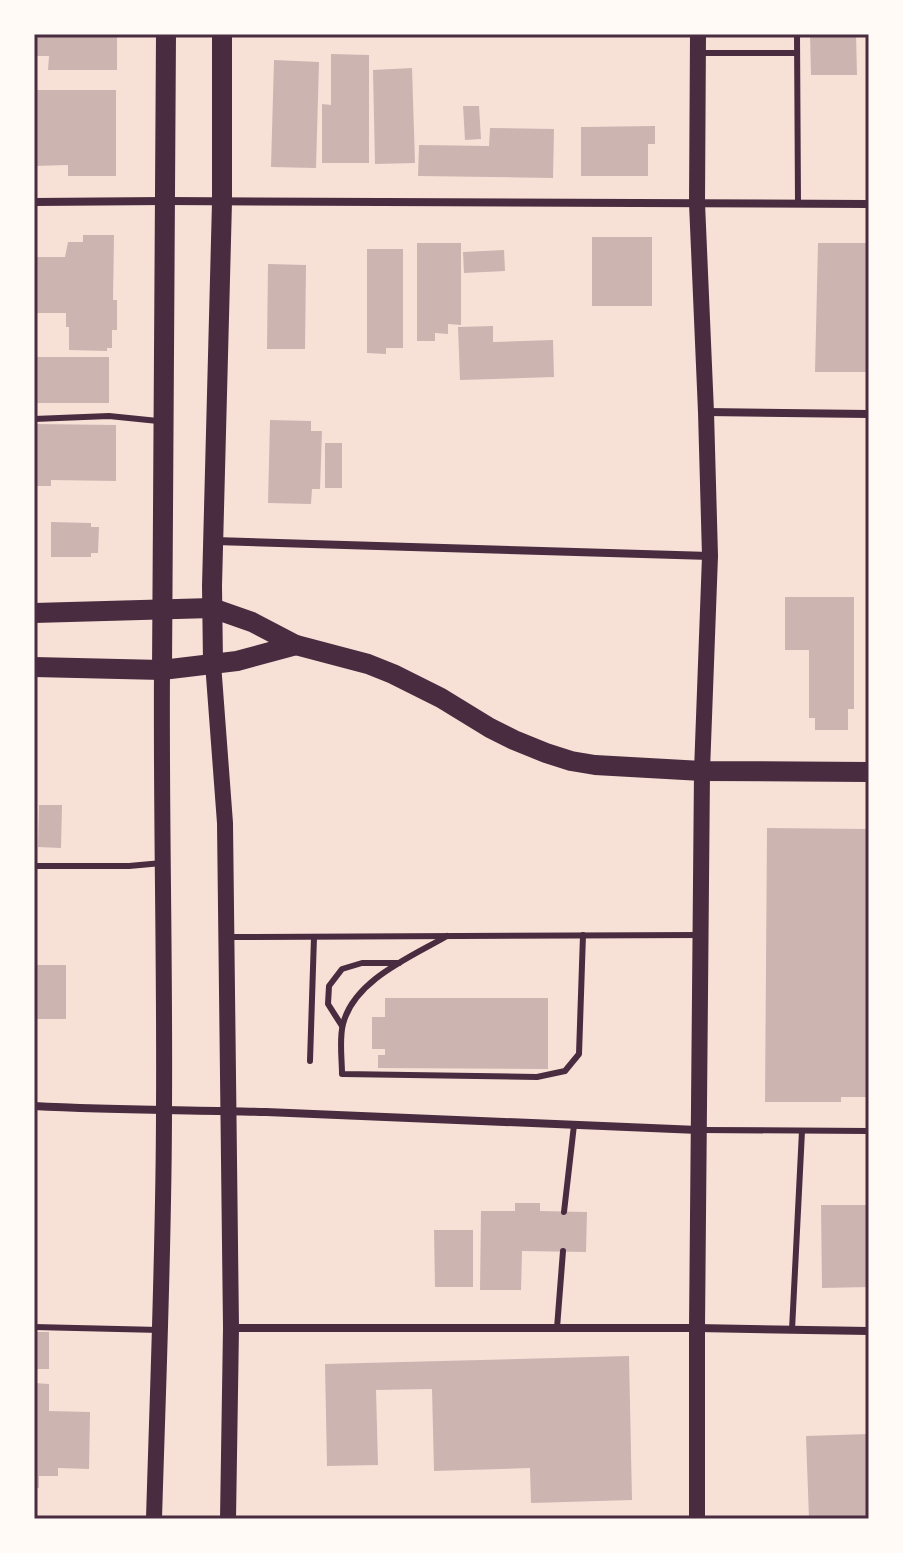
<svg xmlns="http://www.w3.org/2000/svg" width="903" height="1553" viewBox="0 0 903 1553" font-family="Arial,sans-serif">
<rect width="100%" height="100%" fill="#f7e1d7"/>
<g fill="#ccb4b1">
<path d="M34 34H117V70H48L49 56H34Z"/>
<path d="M810 34H856L857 75H811Z"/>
<path d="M331 54 369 55V163H322V104L331 105Z"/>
<path d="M274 60 319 62 316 168 271 167Z"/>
<path d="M412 68 415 163 375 164 373 70Z"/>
<path d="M34 90H116V176H68V165L34 166Z"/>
<path d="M463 106H479L481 139 465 140Z"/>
<path d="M655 126V144H648V176H581V127Z"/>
<path d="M490 128 554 129 553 178 418 176 419 145 489 146Z"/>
<path d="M83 235H114L113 300H117V330H112V348H107V351L69 350V327H66V313H34V257H65L68 242H83Z"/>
<rect x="592" y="237" width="60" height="69"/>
<path d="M417 243H461V325L448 324V334L435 333V341H417Z"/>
<path d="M818 243H869V372H815Z"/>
<path d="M367 249H403V348H386V354L367 353Z"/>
<path d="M504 250 505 271 464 273 463 252Z"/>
<path d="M268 264 306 265 305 349H267Z"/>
<path d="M493 326V342L553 340 554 377 460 380 458 327Z"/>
<rect x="34" y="357" width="75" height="46"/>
<path d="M270 420 311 421V431H322L320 489H312L311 504 268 503Z"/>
<path d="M34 424 116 425V481L51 480V486H37V480H34Z"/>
<rect x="325" y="443" width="17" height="45"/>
<path d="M51 522 91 523V527H99L98 553H91V557H51Z"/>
<path d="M785 597H854V709H848V730H815V718H809V650H785Z"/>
<path d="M39 805H62L61 848 38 847Z"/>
<path d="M767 828 869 829V1097H841V1102H765Z"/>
<rect x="34" y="965" width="32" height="54"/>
<path d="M385 998H548V1069L378 1068V1055H385V1049H372V1017H385Z"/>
<path d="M515 1203H540V1211L587 1212 586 1252 522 1251 521 1290H480L481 1211H515Z"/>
<path d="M821 1205H869V1287L822 1288Z"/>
<path d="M434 1230H473V1287H435Z"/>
<rect x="34" y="1332" width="15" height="37"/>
<path d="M629 1356 632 1500 531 1503 530 1468 434 1471 432 1389 376 1390 378 1465 327 1466 325 1364Z"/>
<path d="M34 1383 49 1384V1411L90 1412 89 1469 58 1468V1476H39V1488H34Z"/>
<path d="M869 1434V1519H809L806 1436Z"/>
</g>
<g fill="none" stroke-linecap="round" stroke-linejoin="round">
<g stroke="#4a2c40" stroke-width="6">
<path d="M797 34 798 204"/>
<path d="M700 53H797"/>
<path d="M34 419 109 416 158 421"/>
<path d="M34 866H129L162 863"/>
<path d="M447 936C411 957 354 980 343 1024 339 1039 342 1059 342 1074L537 1077 565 1071 579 1054 583 935"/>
<path d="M227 937 700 935"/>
<path d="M342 1026 328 1004 329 986 342 969 362 963H399"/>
<path d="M310 1061 314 937"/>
<path d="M701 1130 869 1131"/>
<path d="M564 1212 574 1125"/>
<path d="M34 1327 160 1330"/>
<path d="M557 1328 563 1251"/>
<path d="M792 1330 802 1131"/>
</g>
<g stroke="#4a2c40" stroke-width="8">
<path d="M34 202 165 201 869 204"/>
<path d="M706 412 869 414"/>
<path d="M215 541 710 556"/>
<path d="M34 1106C111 1110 188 1110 266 1112 410 1118 554 1124 698 1130"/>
<path d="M231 1328H697L869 1331"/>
</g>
<g stroke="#4a2c40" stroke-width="16">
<path d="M213 663 225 823 231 1328 228 1519"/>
<path d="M154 1519C158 1382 164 1244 164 1107 165 961 161 816 162 670"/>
<path d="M697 1519V1328L702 771 710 556 706 412 697 203 698 34"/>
</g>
<g stroke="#4a2c40" stroke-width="20">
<path d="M34 613 212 608 252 622 296 645 368 664 393 674 441 698 490 728 514 740 546 753 571 761 595 765 702 771 869 772"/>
<path d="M213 663 212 586 222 202V34"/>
<path d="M34 667 162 670 237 661 296 645"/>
<path d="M162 670 166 34"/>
</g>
</g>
<rect width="903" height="1553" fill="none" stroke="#fffaf5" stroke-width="72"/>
<rect x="36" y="36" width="831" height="1481" fill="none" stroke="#4a2c40" stroke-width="3"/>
</svg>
